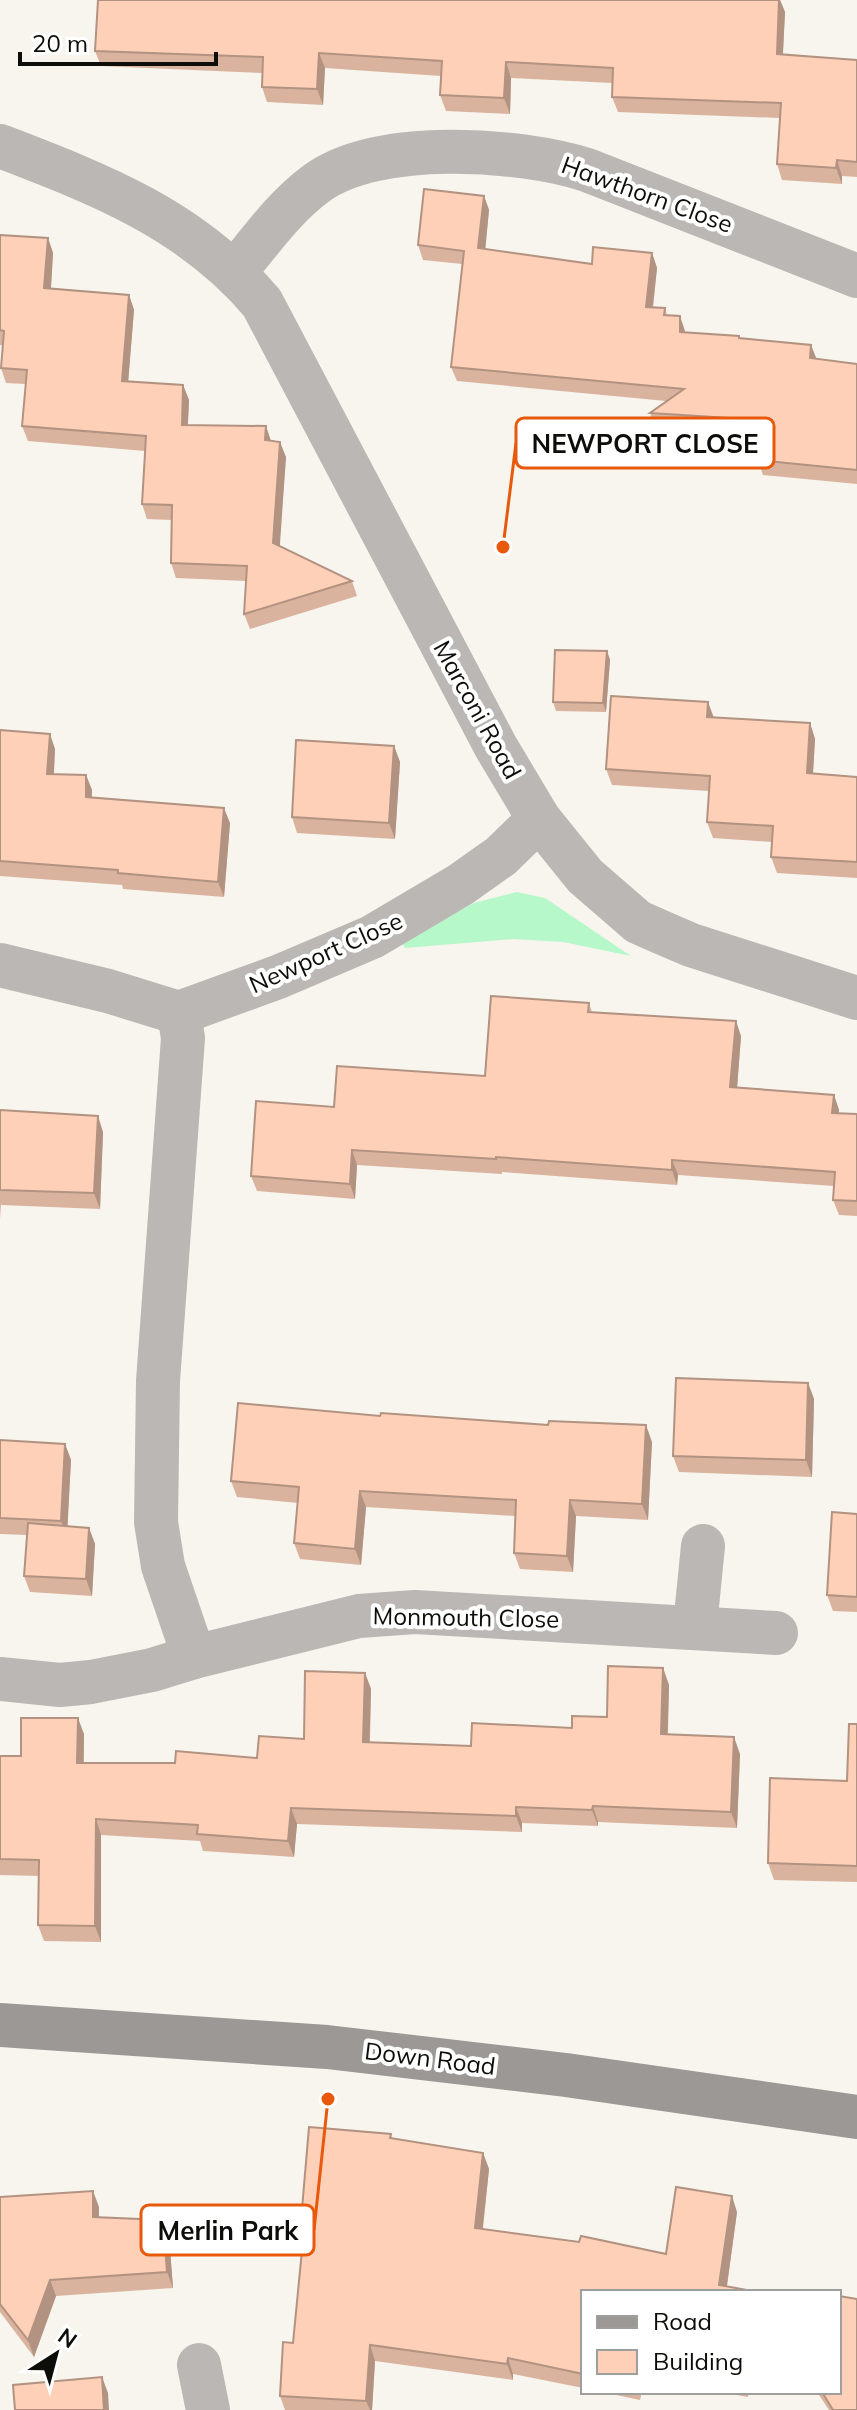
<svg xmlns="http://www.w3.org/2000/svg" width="857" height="2410" viewBox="0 0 857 2410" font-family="Mulish,sans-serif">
<rect width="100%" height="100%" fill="#f7f5ee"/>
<path fill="#b6f8ca" d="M517 892 545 898 631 956 563 942 513 939 405 948 402 943 474 903Z"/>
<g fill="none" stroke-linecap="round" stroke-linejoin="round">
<g stroke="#bab7b4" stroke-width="44">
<path d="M0 146C99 184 191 219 262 303L496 747 539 819 585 876 638 922 663 933 691 945 857 998"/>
<path d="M234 273C260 242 284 207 317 183 378 139 518 148 587 170L857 276"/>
<path d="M0 965 108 991 179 1013 278 977 372 937 460 885 501 856 539 819"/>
<path d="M179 1013 183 1038 158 1381 156 1522 163 1566 194 1657"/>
<path d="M695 1626 703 1546"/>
<path d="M0 1679 60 1685 91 1682 152 1670 194 1657 359 1616 415 1612 776 1633"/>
<path d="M199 2365 208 2410"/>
</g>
<path stroke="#9c9895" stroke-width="44" d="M0 2025 327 2047 566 2075 857 2117"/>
</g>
<g fill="#dab39e">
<path d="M98 0H780L785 12 783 54 857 60V177L842 176V184L782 180 777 164 780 118 618 112 612 97V83L511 78 510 114 446 111 440 95 441 76 325 68 323 105 267 102 262 87V73L101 66 95 51Z"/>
<path d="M484 196 489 210 485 249 592 264 652 253 657 268 653 308H665L667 315 685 332 739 336 740 338 816 359 857 364V484L763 475 758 460 760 434 655 427 650 413 666 401 457 381 451 367 462 264 423 260 418 245Z"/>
<path d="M0 235 48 238 53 253 51 288 129 295 134 310 128 382 183 385 189 400 188 425 271 441 286 457 279 546 352 581 357 596 250 629 244 614 246 581 176 578 171 563 172 520 147 519 142 504 145 451 28 441 22 426 26 384 6 383 1 368 3 345H0Z"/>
<path d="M607 651 610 660 606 712 556 711 553 702Z"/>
<path d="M714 717 810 723 815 739 813 774 857 777V878L777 873 771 857 772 842 713 838 707 822 709 791 612 785 606 769Z"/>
<path d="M0 730 55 749 54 774 86 775 92 790V797L230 823 224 897 123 889 122 885 0 876Z"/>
<path d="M394 746 400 762 395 839 297 833 292 817Z"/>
<path d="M589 1003 592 1012 741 1036 737 1087 834 1095 839 1110V1114H857V1216L839 1215 833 1200 834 1186 678 1175 677 1185 502 1172V1174L357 1165 355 1199 257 1191 251 1176 334 1107 485 1076Z"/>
<path d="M0 1110 103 1132 100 1209 1 1205 0 1219Z"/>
<path d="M808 1383 814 1399 812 1477 679 1472 673 1456Z"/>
<path d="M0 1440 65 1444 71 1460 67 1526 89 1528 95 1544 92 1596 30 1592 24 1576 27 1535 0 1534Z"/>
<path d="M652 1442 648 1520 576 1516 573 1572 520 1569 514 1553 515 1516 366 1507 361 1565 300 1559 294 1543 298 1503 237 1497 231 1481Z"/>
<path d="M857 1514V1612L833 1611 827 1595Z"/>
<path d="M663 1668 669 1685 668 1735 740 1754 737 1828 598 1822V1826L522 1823V1832L297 1824 294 1857 203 1851 200 1841 101 1835V1942L44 1941 38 1925 39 1876 0 1875V1756H21L84 1734V1763H175L257 1758 304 1739 365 1673 371 1689 370 1742 471 1746 572 1728 607 1717Z"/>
<path d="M857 1724V1882L774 1880 768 1863 847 1781Z"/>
<path d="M391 2134 392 2139 483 2153 489 2169 483 2229 666 2254 737 2212 727 2286 583 2292V2388L513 2374V2380L375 2361 372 2410H285L280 2396 293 2343 305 2218 302 2209Z"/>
<path d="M0 2197 99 2207V2217L163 2220 169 2236 173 2288 56 2296 34 2357 0 2312Z"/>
<path d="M602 2392H642L640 2400Z"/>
<path d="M720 2392H749L748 2397Z"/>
<path d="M817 2392H839L857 2410H829Z"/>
</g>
<g fill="#b29281">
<path d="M779 0H780L785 12 782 70 777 54Z"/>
<path d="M319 53 325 68 323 105 317 89Z"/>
<path d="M506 62 511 78 510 114 504 98Z"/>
<path d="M837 160 842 176V184L836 168Z"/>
<path d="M484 196 489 210 484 263 478 248Z"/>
<path d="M48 238 53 253 50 303 44 288Z"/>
<path d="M652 253 657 268 651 322 646 307Z"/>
<path d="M129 295 134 310 127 396 122 381Z"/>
<path d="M680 316 685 331V346L680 332Z"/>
<path d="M811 345 817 360 810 358Z"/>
<path d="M183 385 189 400 187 439 182 425Z"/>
<path d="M266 426 271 441 265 440Z"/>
<path d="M280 442 286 457 279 558 273 543Z"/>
<path d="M607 651 610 660 606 712 603 703Z"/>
<path d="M708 702 714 718 707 717Z"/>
<path d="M810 723 815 739 812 789 807 773Z"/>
<path d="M50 734 55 749 53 789 47 774Z"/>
<path d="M394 746 400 762 395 839 389 823Z"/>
<path d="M86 775 92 790 91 812 86 797Z"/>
<path d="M224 808 230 823 224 897 218 882Z"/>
<path d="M736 1021 741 1036 736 1102 730 1087Z"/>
<path d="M834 1095 839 1110 838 1128 832 1113Z"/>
<path d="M98 1116 103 1132 100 1209 94 1193Z"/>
<path d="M352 1150 357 1165 355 1199 350 1184Z"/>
<path d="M672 1160 678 1175 677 1185 672 1170Z"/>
<path d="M808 1383 814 1399 812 1477 806 1460Z"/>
<path d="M646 1425 652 1442 648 1520 642 1504Z"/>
<path d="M65 1444 71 1460 67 1537 61 1521Z"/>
<path d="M360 1491 366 1507 361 1565 355 1549Z"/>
<path d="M570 1500 576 1516 573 1572 567 1556Z"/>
<path d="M89 1528 95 1544 92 1596 86 1579Z"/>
<path d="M663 1668 669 1685 667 1751 661 1734Z"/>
<path d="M365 1673 371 1689 369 1758 363 1742Z"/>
<path d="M78 1718 84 1734 83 1779 77 1763Z"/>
<path d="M734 1737 740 1754 737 1828 731 1812Z"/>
<path d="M593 1806 598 1822V1826L592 1810Z"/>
<path d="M516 1807 522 1823V1832L516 1816Z"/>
<path d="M291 1808 297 1824 294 1857 288 1841Z"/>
<path d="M96 1819 101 1835V1942L95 1926Z"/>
<path d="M483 2153 489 2169 481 2243 475 2228Z"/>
<path d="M93 2191 99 2207V2233L93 2217Z"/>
<path d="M732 2196 737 2212 726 2292 719 2285Z"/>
<path d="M163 2220 169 2236 173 2288 167 2272Z"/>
<path d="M50 2280 56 2296 34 2357 28 2340Z"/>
<path d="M370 2345 375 2361 372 2410H370L366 2401Z"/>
<path d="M508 2358 513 2374V2380L507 2364Z"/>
<path d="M102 2377 108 2393 109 2410H104Z"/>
</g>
<g fill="#fed0b8" stroke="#b29281" stroke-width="2">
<path d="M98 0H779L777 54 857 60V162L837 160 836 168 777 164 781 103 612 97 613 68 506 62 504 98 440 95 442 61 319 53 317 89 262 87 263 57 95 51Z"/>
<path d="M424 189 484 196 478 248 592 264 593 247 652 253 646 307 665 308 664 315 680 316V332L739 336V338L811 345 810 358 857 364V470L758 460 761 420 650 413 684 389 451 367 464 251 418 245Z"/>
<path d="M0 235 48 238 44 288 129 295 122 381 183 385 182 425 266 426 265 440 280 442 273 543 352 581 244 614 247 566 171 563 172 505 142 504 146 436 22 426 27 370 1 368 4 331 0 330Z"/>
<path d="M555 650 607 651 603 703 553 702Z"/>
<path d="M611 696 708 702 707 717 810 723 807 773 857 777V862L771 857 773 826 707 822 710 776 606 769Z"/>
<path d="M0 730 50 734 47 774 86 775V797L224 808 218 882 118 873V870L0 861Z"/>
<path d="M296 740 394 746 389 823 292 817Z"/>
<path d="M491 996 589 1003 588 1012 736 1021 730 1087 834 1095 832 1113 857 1114V1201L833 1200 835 1172 672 1160V1170L496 1157V1159L352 1150 350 1184 251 1176 256 1101 334 1107 337 1066 485 1076Z"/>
<path d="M0 1110 98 1116 94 1193 0 1190Z"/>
<path d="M676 1378 808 1383 806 1460 673 1456Z"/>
<path d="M238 1403 380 1416 381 1413 548 1425 549 1421 646 1425 642 1504 570 1500 567 1556 514 1553 516 1500 360 1491 355 1549 294 1543 299 1487 231 1481Z"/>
<path d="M0 1440 65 1444 61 1521 0 1518Z"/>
<path d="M832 1512 857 1514V1597L827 1595Z"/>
<path d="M28 1523 89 1528 86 1579 24 1576Z"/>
<path d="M608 1666 663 1668 661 1734 734 1737 731 1812 593 1806 592 1810 516 1807V1816L291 1808 288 1841 197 1834 198 1825 96 1819 95 1926 38 1925 39 1860 0 1859V1756H21V1718H78L77 1763H175L176 1751 257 1758 259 1736 304 1739 305 1671 365 1673 363 1742 471 1746 472 1723 572 1728V1716L607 1717Z"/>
<path d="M849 1724H857V1866L768 1863 770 1778 847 1781Z"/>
<path d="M309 2127 391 2134 390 2138 483 2153 475 2228 579 2242 581 2236 666 2254 676 2187 732 2196 719 2285 758 2292H583V2374L508 2358 507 2364 370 2345 366 2401 280 2396 283 2342 293 2343 306 2209H302Z"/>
<path d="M93 2191V2217L163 2220 167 2272 50 2280 28 2340 0 2304V2197Z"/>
<path d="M839 2296 857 2299V2410H833L822 2392H839Z"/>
<path d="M102 2377 104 2410H15L13 2385Z"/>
</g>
<g text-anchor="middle" stroke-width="8" stroke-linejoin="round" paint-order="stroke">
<g font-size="24" fill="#0d0d0a" stroke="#fff">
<text transform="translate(647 195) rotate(20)" y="8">Hawthorn Close</text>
<text transform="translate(477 710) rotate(61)" y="8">Marconi Road</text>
<text transform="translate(326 953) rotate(-24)" y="8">Newport Close</text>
<text transform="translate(466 1618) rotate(1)" y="8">Monmouth Close</text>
<text transform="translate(430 2059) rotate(7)" y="8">Down Road</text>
</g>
</g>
<path fill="none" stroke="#e8590c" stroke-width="3" d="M503 547L516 443M328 2099L314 2230"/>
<g fill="#e8590c" stroke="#fff" stroke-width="3">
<circle cx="503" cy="547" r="8"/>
<circle cx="328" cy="2099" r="8"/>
</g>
<g fill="#fff" stroke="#e8590c" stroke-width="3">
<rect x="516" y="418" width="258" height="50" rx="8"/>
<rect x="141" y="2205" width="173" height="50" rx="8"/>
</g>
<g font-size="26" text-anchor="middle" font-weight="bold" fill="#0d0d0a">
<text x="645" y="453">NEWPORT CLOSE</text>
<text x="228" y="2240">Merlin Park</text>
</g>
<rect x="581" y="2290" width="260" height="104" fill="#ffffff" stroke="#9e9e9d" stroke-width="2"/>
<rect x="597" y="2316" width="40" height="12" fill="#9c9895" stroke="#9e9e9d" stroke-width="2"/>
<text x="653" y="2330" font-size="24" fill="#0d0d0a">Road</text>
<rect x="597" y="2350" width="40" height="24" fill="#fed0b8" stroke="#9e9e9d" stroke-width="2"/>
<text x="653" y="2370" font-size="24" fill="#0d0d0a">Building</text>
<g transform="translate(56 2354) rotate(36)" stroke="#ffffff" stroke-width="6" paint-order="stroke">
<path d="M0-6L14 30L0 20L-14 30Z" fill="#0d0d0a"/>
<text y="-12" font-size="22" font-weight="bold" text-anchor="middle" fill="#0d0d0a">N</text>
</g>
<path d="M20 52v12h196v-12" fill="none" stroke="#0d0d0a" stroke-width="4"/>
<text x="32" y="52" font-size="24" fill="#0d0d0a" stroke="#ffffff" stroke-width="6" paint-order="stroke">20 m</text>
</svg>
